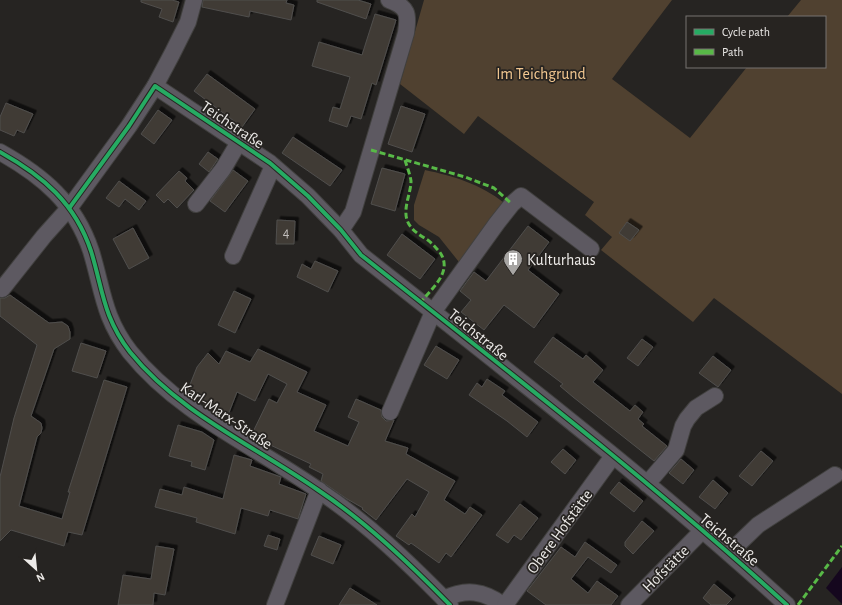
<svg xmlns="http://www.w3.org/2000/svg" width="842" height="605" viewBox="0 0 842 605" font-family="'Alegreya Sans',sans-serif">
<defs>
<filter id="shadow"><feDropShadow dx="3.5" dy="-3.5" stdDeviation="0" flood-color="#0009"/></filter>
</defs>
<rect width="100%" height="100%" fill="#262422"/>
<g fill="#504130">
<path d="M424 0H672L612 79 690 138 747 67H825V17H787L801 0H842V394L714 298 693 322 601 250 612 237 585 215 594 202 478 116 464 134 400 84Z"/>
<path d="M425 170C453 176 481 184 504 203L459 262 439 237 419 225 414 220V205Z"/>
</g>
<path fill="#15071e" d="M842 567V604L826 588Z"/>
<g fill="#413b36" stroke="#4f4e4c" filter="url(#shadow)">
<path d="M141 0H172L179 2 173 22 159 17 162 9 141 2Z"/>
<path d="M203 0H287L286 3 294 5 291 20 250 11 249 17 202 7Z"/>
<path d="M317 0H358L371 4 366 19 317 2Z"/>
<path d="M375 14 396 20 376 85 372 83 361 119 351 116 347 127 329 121 333 107 340 109 350 77 312 66 319 42 362 55Z"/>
<path d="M207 74 255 109 242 127 194 91Z"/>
<path d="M6 103 33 114 24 133 17 130 14 136 0 130V117Z"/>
<path d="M401 106 425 114 412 152 388 144Z"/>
<path d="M158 110 172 120 154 144 141 134Z"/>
<path d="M293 137 342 170 330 186 282 153Z"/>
<path d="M208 152 218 159 209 172 199 164Z"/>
<path d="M382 168 405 174 395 211 371 204Z"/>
<path d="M233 170 248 181 225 212 210 201Z"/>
<path d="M179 171 187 178 185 181 194 190 177 208 168 199 164 203 156 195Z"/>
<path d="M119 181 146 201 139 210 125 199 119 207 106 198Z"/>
<path d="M277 220 295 221 294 244H276Z"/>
<path d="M627 222 639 230 630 241 619 233Z"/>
<path d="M528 226 549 242 528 270 559 294 534 328 504 305 484 330 461 312 471 300 460 291 474 272 486 281Z"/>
<path d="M133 228 149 258 129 269 113 239Z"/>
<path d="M402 234 435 259 420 279 387 255Z"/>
<path d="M315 261 338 271 328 292 297 277 302 264 311 269Z"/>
<path d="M234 291 251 299 235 333 218 325Z"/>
<path d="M10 295 49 323 62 322 68 326 70 332V339L54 349 31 416 41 423 42 428 41 433 37 437 19 506 62 519 70 492H68L104 380 127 387 82 535 68 532 64 546 11 530 0 541V477L14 418 37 345 0 316V298H5Z"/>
<path d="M553 337 583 359 586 355 603 370 593 382 630 411 635 405 643 412 638 419 644 424 642 426 667 446 654 461 573 397 560 386 563 384 534 362Z"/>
<path d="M642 339 653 347 638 366 627 358Z"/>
<path d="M81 343 106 351 97 378 72 371Z"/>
<path d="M436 346 459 360 447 379 424 365Z"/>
<path d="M258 349 307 372 297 392 326 405 314 431 348 446 359 422 348 417 356 399 381 410 382 417 386 421 394 420 385 441 408 448 406 454 455 481 444 500 465 514 470 507 482 515 451 557 446 553 439 563 411 543 409 545 396 536 412 514 415 517 429 492 407 479 376 520 362 509 363 508 347 499 321 481 323 474 309 467 311 464 251 436 269 399 277 403 287 384 268 374 255 401 237 392 228 415 204 405 206 401 187 392 197 367 208 353 219 364 226 351 250 362Z"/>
<path d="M713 356 731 370 718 387 699 373Z"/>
<path d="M487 379 505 391 502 395 538 422 527 437 507 421 469 395 477 383 482 387Z"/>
<path d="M178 425 202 432 214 440 205 470 191 466 192 462 169 456Z"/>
<path d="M563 449 576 460 565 474 551 462Z"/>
<path d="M761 451 773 461 752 486 739 476Z"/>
<path d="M234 455 252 460 250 466 281 477 279 484 306 494 298 519 270 510 268 516 241 508 235 534 196 522 197 518 155 507 160 489 182 495 184 487 223 499Z"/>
<path d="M681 459 694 470 683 484 669 473Z"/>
<path d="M713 480 728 493 715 509 699 497Z"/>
<path d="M619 482 643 501 634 512 610 493Z"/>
<path d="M520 504 538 518 521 540 514 535 508 543 496 535Z"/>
<path d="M642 521 654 531 633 554 625 546V542Z"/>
<path d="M268 535 280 539 277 550 264 546Z"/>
<path d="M319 536 341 545 333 564 311 555Z"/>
<path d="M585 542 617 565 611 573 588 557 571 579 588 593 597 581 618 596 611 605H546L527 591 561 547 575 557Z"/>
<path d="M156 546 174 549 165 595 154 593 153 605H118L123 575 151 579Z"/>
<path d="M714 584 732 599 726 605H711L703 598Z"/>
<path d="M350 588 377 605H339Z"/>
</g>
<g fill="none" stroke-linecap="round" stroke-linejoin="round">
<defs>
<g id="minor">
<path d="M155 86 270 163 308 196 341 230 361 255C505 369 651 481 787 605"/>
<path d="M0 152C43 176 75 203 91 251 103 290 103 317 130 352 179 413 255 446 318 490 366 522 409 563 450 605"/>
<path d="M196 204 223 169 239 142"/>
<path d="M341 230 353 212 406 33C409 14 408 7 389 0"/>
<path d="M233 256 273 166"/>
<path d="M2 289 44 236 70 207 129 126 155 86 172 54 188 22 194 0"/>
<path d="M390 412 433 312 497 223 512 204 521 196 591 249"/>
<path d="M647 484 676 450 683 426 687 419 696 408 715 396"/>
<path d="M729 553 758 525 835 475"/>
<path d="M444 599C466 588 484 591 503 605"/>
<path d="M275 605 319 490"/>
<path d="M505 605 613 456"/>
<path d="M629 605 702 531"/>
</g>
</defs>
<use href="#minor" stroke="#41403f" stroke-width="18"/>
<use href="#minor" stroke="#5d5961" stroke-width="16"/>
<g stroke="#58b947" stroke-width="3" stroke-dasharray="6 3" stroke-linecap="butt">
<path d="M371 150 465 177 494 188 512 204"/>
<path d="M405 160C407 167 410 174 411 181 411 193 403 207 407 220 410 229 418 234 426 239 431 242 435 247 439 251 454 271 433 287 420 303"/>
<path d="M798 605 842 546"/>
</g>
<defs>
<g id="cycleway">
<path d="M0 152C43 176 75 203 91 251 103 290 103 317 130 352 179 413 255 446 318 490 366 522 409 563 450 605"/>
<path d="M70 207 129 126 155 86 270 163 308 196 341 230 361 255C505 369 651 481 787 605"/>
</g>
</defs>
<use href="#cycleway" stroke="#272421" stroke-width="6"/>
<use href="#cycleway" stroke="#26ab63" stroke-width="4"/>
</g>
<defs>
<symbol id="building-pin" viewBox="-11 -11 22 30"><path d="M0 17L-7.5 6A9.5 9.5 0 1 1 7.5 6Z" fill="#a7a5a3" stroke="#272421"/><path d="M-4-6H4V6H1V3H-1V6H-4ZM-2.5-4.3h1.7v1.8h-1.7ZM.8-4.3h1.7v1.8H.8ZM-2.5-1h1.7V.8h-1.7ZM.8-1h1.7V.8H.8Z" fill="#fff"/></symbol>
</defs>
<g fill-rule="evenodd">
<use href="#building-pin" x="502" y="248" width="22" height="30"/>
</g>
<g text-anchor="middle" stroke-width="3.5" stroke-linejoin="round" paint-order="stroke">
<g font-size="14" fill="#c1bebc">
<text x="286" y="237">4</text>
</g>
<g font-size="16" fill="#f3c891" stroke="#272421">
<text x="541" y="79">Im Teichgrund</text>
</g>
<g font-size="16" fill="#eceae8" stroke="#272421">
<text transform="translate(233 124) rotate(34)" y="6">Teichstraße</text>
<text transform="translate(479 334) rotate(39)" y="6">Teichstraße</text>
<text transform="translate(227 415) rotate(34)" y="6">Karl-Marx-Straße</text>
<text transform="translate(559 531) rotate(-54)" y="6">Obere Hofstätte</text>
<text transform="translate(730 539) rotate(40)" y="6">Teichstraße</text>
<text transform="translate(665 568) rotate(-45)" y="6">Hofstätte</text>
</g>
<g font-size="16" fill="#eceae8" stroke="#272421" text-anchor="start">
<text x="527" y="265">Kulturhaus</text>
</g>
</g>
<rect x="686" y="16" width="140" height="52" fill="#272421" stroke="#767371"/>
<rect x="694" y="29" width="20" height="6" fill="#26ab63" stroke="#767371"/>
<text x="722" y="36" font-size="12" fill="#eceae8">Cycle path</text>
<rect x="694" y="49" width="20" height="6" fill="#58b947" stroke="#767371"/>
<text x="722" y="56" font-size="12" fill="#eceae8">Path</text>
<g transform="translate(36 569) rotate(153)" stroke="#272421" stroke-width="3" paint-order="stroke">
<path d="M0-3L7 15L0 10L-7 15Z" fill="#eceae8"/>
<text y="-6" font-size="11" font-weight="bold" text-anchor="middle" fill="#eceae8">N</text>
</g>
</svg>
